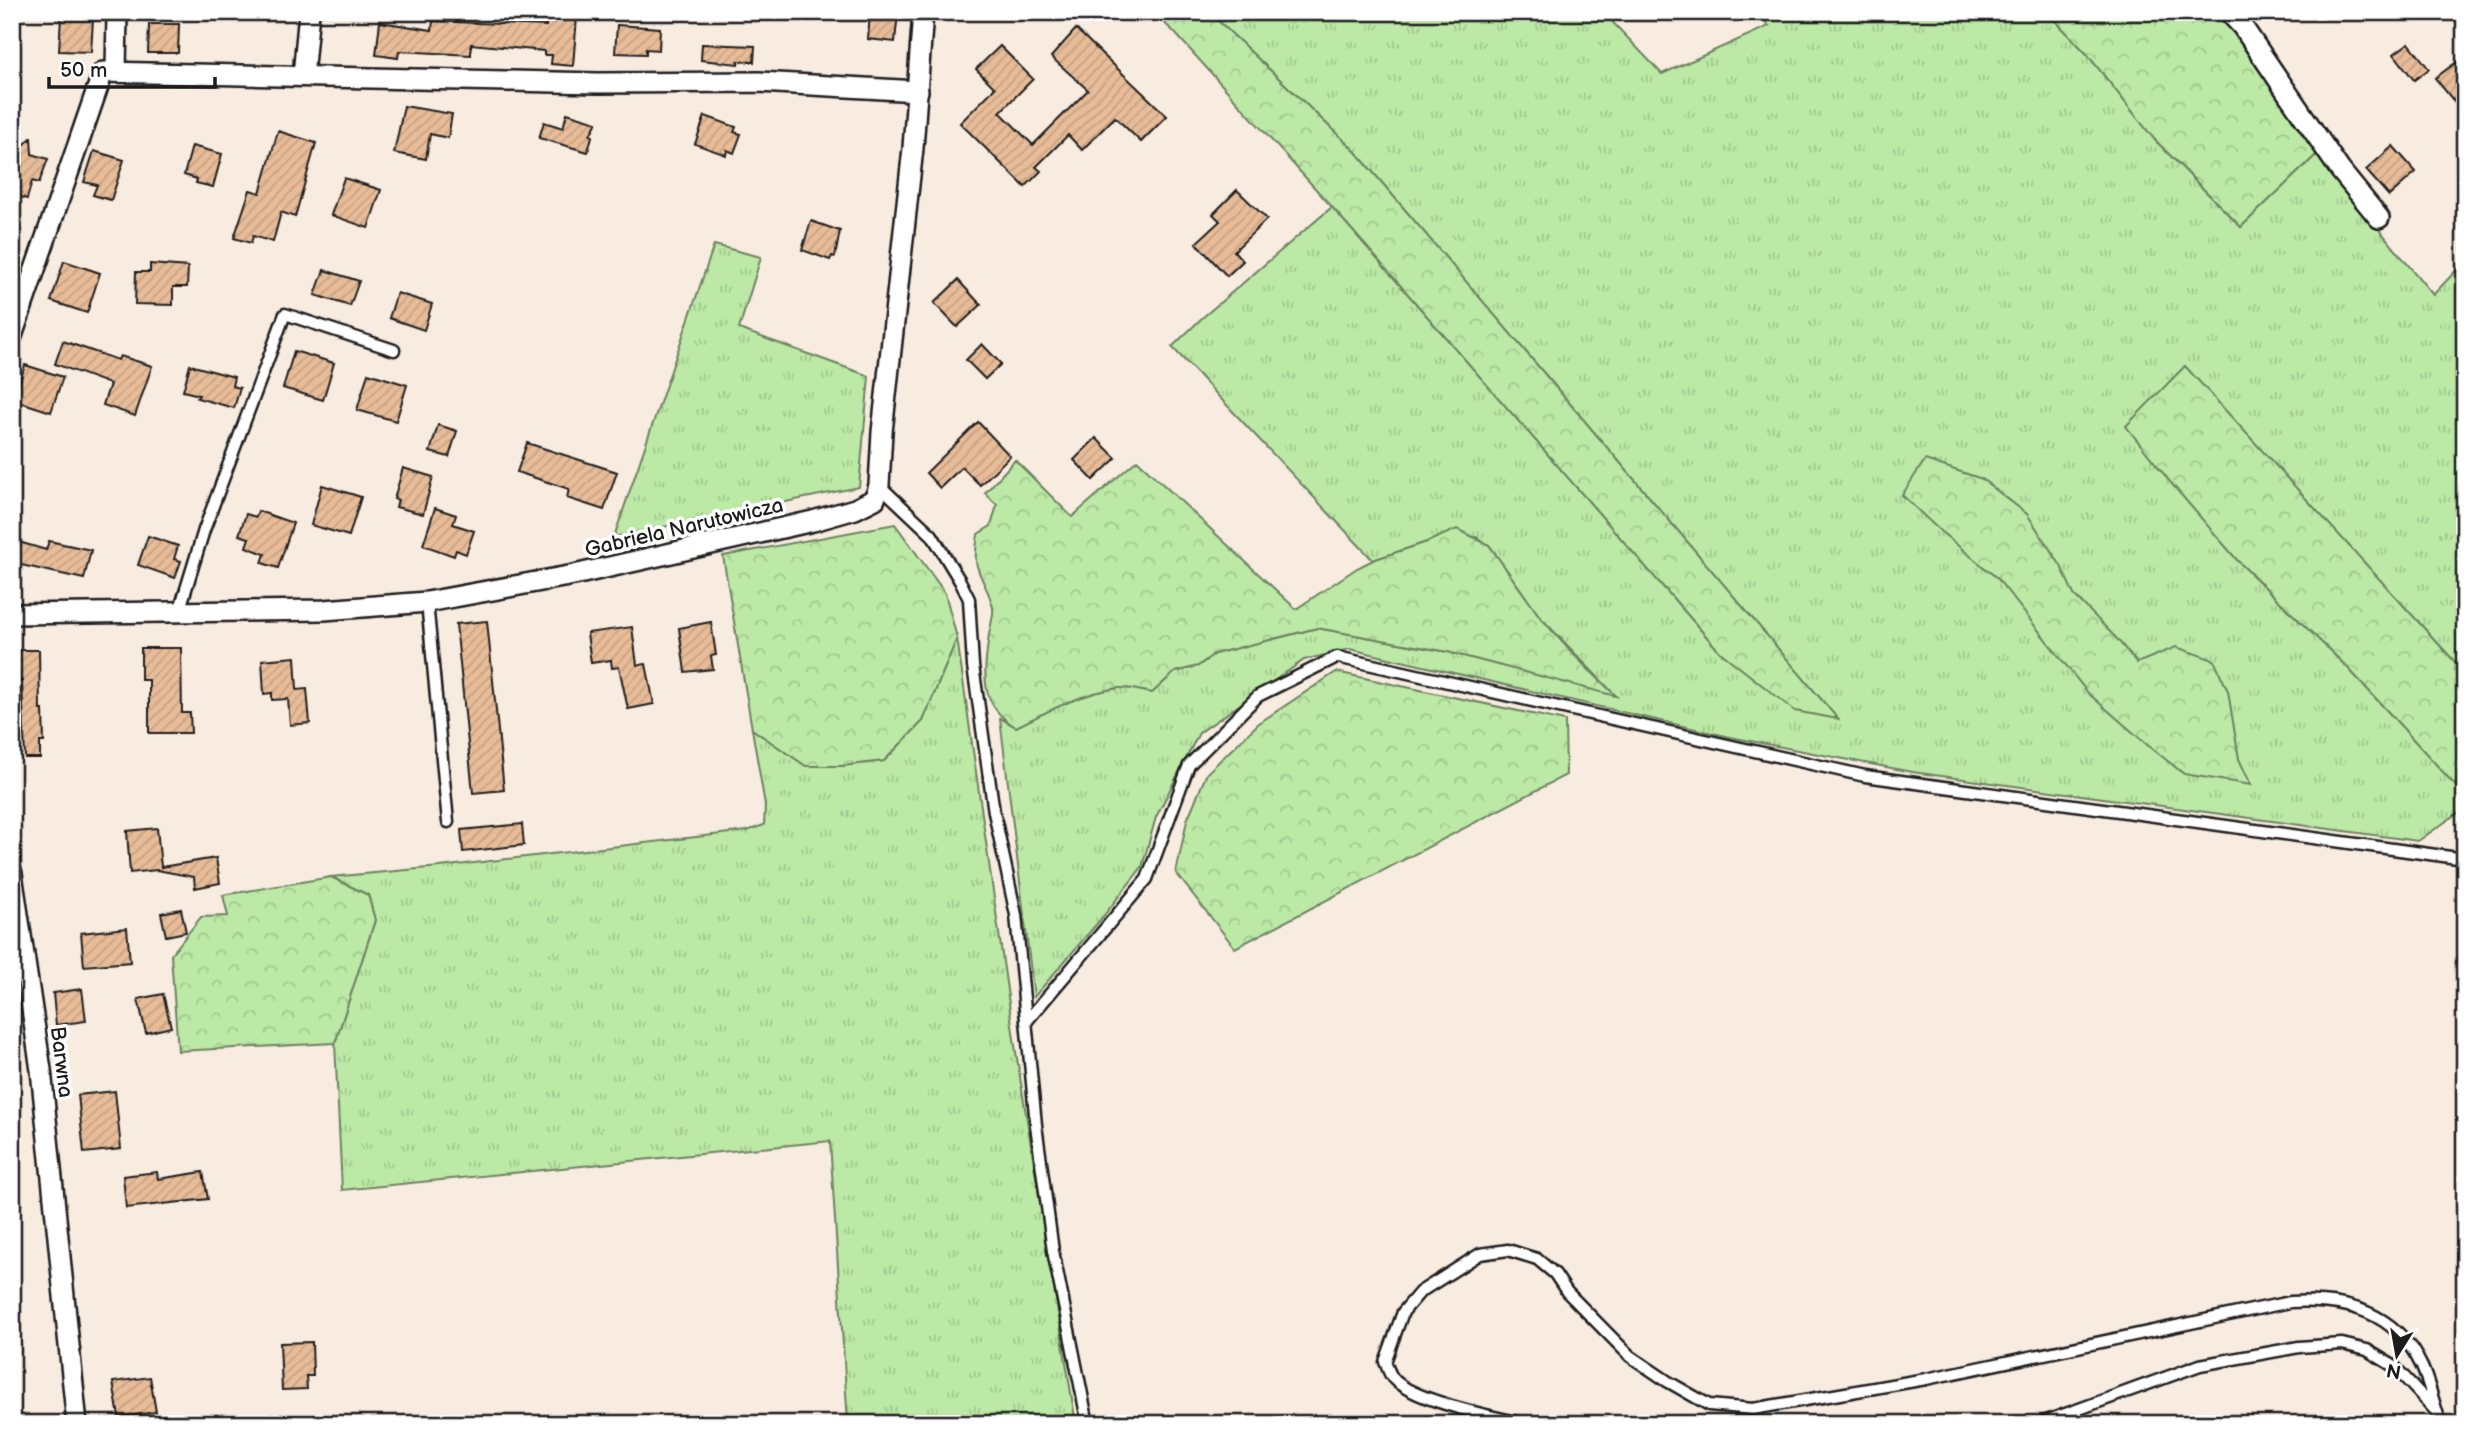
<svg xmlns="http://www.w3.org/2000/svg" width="2477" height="1436" viewBox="0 0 2477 1436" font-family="'Balsamiq Sans',sans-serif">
<defs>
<pattern id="grass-tufts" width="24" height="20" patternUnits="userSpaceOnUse" patternTransform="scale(1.75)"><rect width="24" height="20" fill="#bce9a6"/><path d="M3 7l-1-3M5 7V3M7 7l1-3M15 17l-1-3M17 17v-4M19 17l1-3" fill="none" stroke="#a1c78e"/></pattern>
<pattern id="forest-crowns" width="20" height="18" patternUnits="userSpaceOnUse" patternTransform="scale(1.75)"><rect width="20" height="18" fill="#bce9a6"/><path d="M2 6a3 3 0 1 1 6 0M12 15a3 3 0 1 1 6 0" fill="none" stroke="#a1c78e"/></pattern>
<pattern id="building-hatch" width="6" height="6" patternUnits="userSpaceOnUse" patternTransform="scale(1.75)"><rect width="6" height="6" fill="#e8bc98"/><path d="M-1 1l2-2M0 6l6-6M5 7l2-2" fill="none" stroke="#c6a182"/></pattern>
</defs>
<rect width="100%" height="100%" fill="#f8ebe0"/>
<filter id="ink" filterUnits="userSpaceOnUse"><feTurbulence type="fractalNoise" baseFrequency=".0143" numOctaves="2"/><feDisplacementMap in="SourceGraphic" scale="14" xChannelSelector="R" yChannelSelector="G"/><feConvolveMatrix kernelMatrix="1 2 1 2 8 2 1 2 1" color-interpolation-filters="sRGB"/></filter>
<g filter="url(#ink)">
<g fill="url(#grass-tufts)" stroke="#6c8261" stroke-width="2">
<path d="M1209 12H1301L1303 14 1305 12H1603L1662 74 1769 26 1756 12H2047L2087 54 2155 140 2241 227 2317 154 2433 295 2465 261V673L2185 367 2127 426 2238 561 2349 669 2465 796V808L2418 841 1912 772 1730 737 1350 649 1304 660 1199 733 1156 817 1142 867 1101 919 1034 997 1000 718 1016 727C1048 711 1084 692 1119 688 1130 687 1142 691 1152 693L1175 672 1198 666 1214 654 1317 628 1448 652 1615 695 1540 617 1489 545 1476 537 1427 542 1373 560 1172 347 1202 318 1332 207 1720 652 1837 718 1355 151Z"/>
<path d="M714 245 761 257 739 329 869 376 859 487 614 537Z"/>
<path d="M957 638 1015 1046 1076 1424H848L830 1141 342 1190 335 1043 375 920 368 895 331 877 440 867 747 831 764 825 765 805 752 729 806 766H841L884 761 923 721Z"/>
</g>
<g fill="url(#forest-crowns)" stroke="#6c8261" stroke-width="2">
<path d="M1153 12H1209L1355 151 1838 719 1795 711 1720 652 1332 207 1175 33Z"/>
<path d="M2047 12H2216L2230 28 2317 154 2241 227 2155 140 2087 54Z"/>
<path d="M2185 366 2465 673V796L2349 669 2238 561 2171 483 2126 426Z"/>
<path d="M1015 460 1072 517 1137 460 1296 609 1357 568 1373 560 1427 542 1457 529 1489 545 1540 617 1571 652 1616 696 1448 652 1317 628 1214 654 1198 666 1175 672 1152 693C1142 691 1130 687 1119 688 1084 692 1048 711 1016 727 978 705 984 673 989 635 990 626 994 617 993 608 990 591 979 578 976 562 975 553 977 543 978 534L991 526 997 505 985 493Z"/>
<path d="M1925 460 1982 479 2027 514 2061 566 2074 595 2117 639 2137 663 2176 647 2214 660 2228 691 2239 759 2251 785 2184 774 2144 742 2088 693 1997 578 1939 530 1902 495Z"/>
<path d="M895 524 945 593 957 638 923 721 884 761 841 766H806L752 729 723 556Z"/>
<path d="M1336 672 1565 721 1566 775 1235 948 1176 873 1187 820 1207 773 1259 723Z"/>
<path d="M331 877 368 895 375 920 335 1043 178 1051 171 955 201 917 228 916 223 895Z"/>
</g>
<g fill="url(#building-hatch)" stroke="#1c1c1c" stroke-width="2">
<path d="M870 12H898L895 42 868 39Z"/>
<path d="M547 15 577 17 573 66 551 64 552 55H544V51L471 44V55L399 51 398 58 376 55 380 22 432 30 433 21 546 26Z"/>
<path d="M61 17 93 19 91 52 59 51Z"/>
<path d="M149 24H179L178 53H148Z"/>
<path d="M617 25 660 28 659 50 646 49V54L615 53Z"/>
<path d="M1076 29 1167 116 1141 142 1115 117 1082 150 1068 135 1036 167 1041 171 1025 187 960 123 995 88 976 69 1000 46 1033 79 1000 112 1033 145 1088 90 1051 57Z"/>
<path d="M2409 43 2429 69 2414 80 2394 54Z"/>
<path d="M702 44 755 46 754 62 738 61V64L701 60Z"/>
<path d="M2465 56V115L2435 78Z"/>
<path d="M404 106 452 114 448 138 430 134 426 159 394 153Z"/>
<path d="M567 113 597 122 590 135 592 136 588 152 539 138 544 122 563 128Z"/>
<path d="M705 116 736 127 734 132 741 134 734 153 727 150 726 155 695 144Z"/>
<path d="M278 131 316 143 295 217 281 212 273 242 253 236 251 243 234 238 250 190 260 193Z"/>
<path d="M31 138 32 154 48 159 39 183 32 181 27 199 12 194V147L20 149Z"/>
<path d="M192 146 222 154 213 187 196 183 197 179 184 175Z"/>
<path d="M2393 146 2416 172 2389 196 2366 170Z"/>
<path d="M94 151 124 160 111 200 93 195 97 185 84 182Z"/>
<path d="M344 178 381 190 368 228 331 215Z"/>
<path d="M1237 190 1267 219 1234 251 1243 261 1227 276 1196 243 1220 221 1213 214Z"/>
<path d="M811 221 840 231 835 257 832 256 830 260 802 250Z"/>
<path d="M64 261 100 273 87 313 51 301Z"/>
<path d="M150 264 188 267 187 287H173V305L135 304 136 272H150Z"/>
<path d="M324 270 359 281 350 306 315 295Z"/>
<path d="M958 280 981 305 957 327 934 303Z"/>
<path d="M397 293 432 304 424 330 389 318Z"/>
<path d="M63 341 118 360 120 356 152 366 135 416 103 405 110 384 55 364Z"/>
<path d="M982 344 1001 364 985 379 966 360Z"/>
<path d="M294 351 334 363 323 400 283 388Z"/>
<path d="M25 365 63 377 51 412 14 400Z"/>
<path d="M190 365 234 377 232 386 240 388 234 408 197 398 199 395 183 391Z"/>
<path d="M368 373 407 385 396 421 357 410Z"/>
<path d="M978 422 1010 456 980 485 962 467 940 488 926 473Z"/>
<path d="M438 425 457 431 449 457 430 452Z"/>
<path d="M1096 438 1116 458 1093 480 1074 460Z"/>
<path d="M527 443 617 472 604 510 567 498 569 489 517 472Z"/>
<path d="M403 468 433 477 423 514 396 507 398 500 394 499Z"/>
<path d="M322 485 361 497 349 536 311 525Z"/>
<path d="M435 508 456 515 453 524 474 531 466 554 456 550 454 556 423 545Z"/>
<path d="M258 511 293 523 278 568 262 563 265 554 246 547 249 538 239 535 246 514 256 517Z"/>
<path d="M148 536 178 546 174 559 181 561 175 578 138 565Z"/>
<path d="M12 540 46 550 49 541 91 550 84 579 12 563Z"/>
<path d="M487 621 504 790 473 793 456 624Z"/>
<path d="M711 622 716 655 711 656 713 669 685 672 679 628Z"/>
<path d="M632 627 637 665 646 664 654 704 628 709 619 667 612 668 611 660 591 663 587 633Z"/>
<path d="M141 648H181L182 713H190L191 733H149V680H141Z"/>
<path d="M12 650H39L40 710H43L44 742H40V758H25L22 681 12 680Z"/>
<path d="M295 657 297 690 307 689 310 723 290 725 288 699 272 700V693L264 694 262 660Z"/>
<path d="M522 824 524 845 463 852 461 830Z"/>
<path d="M157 828 161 867 216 858 220 883 195 888 194 877 157 870 130 873 127 831Z"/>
<path d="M181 909 186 932 166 936 161 913Z"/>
<path d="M127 928 130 962 84 966 81 933Z"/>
<path d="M82 989 86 1021 56 1025 53 993Z"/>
<path d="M163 994 171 1027 146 1033 138 999Z"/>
<path d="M115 1091 121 1149 84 1153 78 1095Z"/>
<path d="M157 1172 158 1179 203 1172 208 1199 126 1208 123 1176Z"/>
<path d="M312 1342 313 1376H306L307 1389 282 1390 280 1343Z"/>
<path d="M150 1377 156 1412 119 1417 113 1382Z"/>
</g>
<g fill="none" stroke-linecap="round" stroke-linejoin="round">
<defs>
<g id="service">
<path d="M879 485 932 535 960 581 969 599 973 666 994 812 1016 915 1036 1125 1053 1251 1088 1424"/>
<path d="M427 602 448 822"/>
<path d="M179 612 204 530 285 314 394 350"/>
<path d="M1026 1022 1147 879 1189 765 1258 696 1337 657 1865 776 2465 859"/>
<path d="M1526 1424C1498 1418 1408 1400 1392 1377 1389 1373 1387 1366 1385 1362L1403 1312 1420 1292 1480 1254 1508 1250 1537 1259 1555 1274 1567 1292 1630 1356 1667 1381 1709 1405 1753 1409 1926 1379 2290 1302C2346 1299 2396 1311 2422 1367 2430 1385 2434 1405 2441 1424"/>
<path d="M2038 1424 2200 1365 2299 1347 2342 1344 2367 1350 2395 1367 2435 1410"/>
</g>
<g id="minor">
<path d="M2229 12 2242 26 2340 170 2379 218"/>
<path d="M116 72 117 12"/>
<path d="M303 76 309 12"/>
<path d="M12 336 103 72 598 83 759 82 918 91"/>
<path d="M12 614 324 610 427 602 574 575 813 521 855 509 875 499 879 485 882 432 913 148 923 12"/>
<path d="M12 874 41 1070 77 1424"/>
</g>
</defs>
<use href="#service" stroke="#1c1c1c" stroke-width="15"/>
<use href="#minor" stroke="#1c1c1c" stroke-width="24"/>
<use href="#service" stroke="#fff" stroke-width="10"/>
<use href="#minor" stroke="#fff" stroke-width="19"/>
</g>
</g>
<g text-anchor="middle" stroke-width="7" stroke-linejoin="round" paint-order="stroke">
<g font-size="21" fill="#1c1c1c" stroke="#fff">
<text transform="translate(684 527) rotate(-13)" y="7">Gabriela Narutowicza</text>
<text transform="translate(62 1062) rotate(83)" y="7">Barwna</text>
</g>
</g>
<rect width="2477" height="1436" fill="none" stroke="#fff" stroke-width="42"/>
<rect x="21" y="21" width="2435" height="1394" fill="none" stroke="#1c1c1c" stroke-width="2.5" filter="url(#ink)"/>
<g transform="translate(2397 1355) rotate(191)" stroke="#ffffff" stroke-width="5" paint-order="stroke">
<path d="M0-5L12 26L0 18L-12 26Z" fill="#1c1c1c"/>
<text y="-10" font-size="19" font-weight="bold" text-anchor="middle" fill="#1c1c1c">N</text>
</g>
<path d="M49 77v10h166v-10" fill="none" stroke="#1c1c1c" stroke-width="3.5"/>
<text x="60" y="77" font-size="21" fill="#1c1c1c" stroke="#ffffff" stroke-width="5" paint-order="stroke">50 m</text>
</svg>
